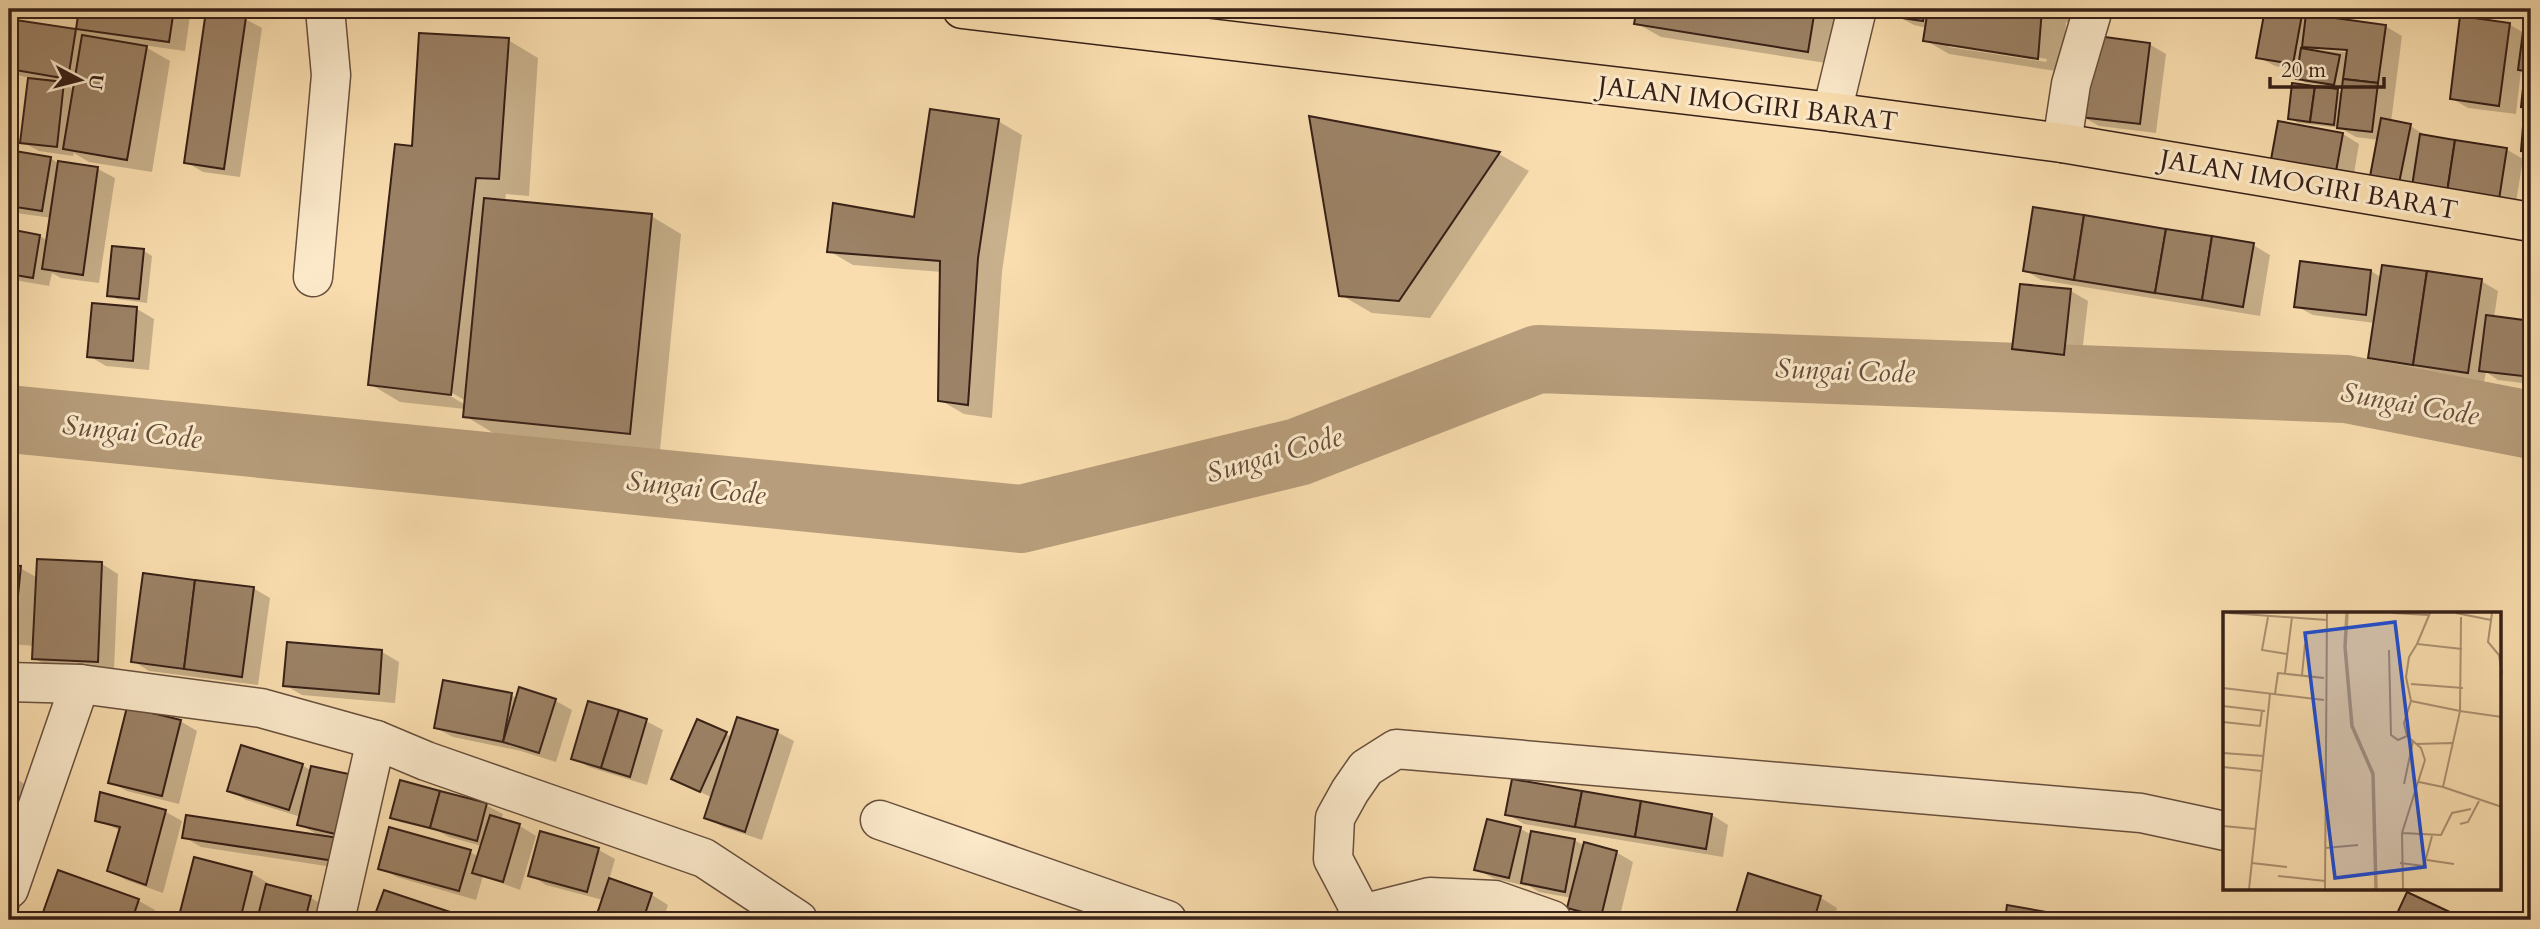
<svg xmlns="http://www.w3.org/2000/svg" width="2540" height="929" viewBox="0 0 2540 929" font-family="Cardo,serif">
<rect width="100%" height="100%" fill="#f9ddae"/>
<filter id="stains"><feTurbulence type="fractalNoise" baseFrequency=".00286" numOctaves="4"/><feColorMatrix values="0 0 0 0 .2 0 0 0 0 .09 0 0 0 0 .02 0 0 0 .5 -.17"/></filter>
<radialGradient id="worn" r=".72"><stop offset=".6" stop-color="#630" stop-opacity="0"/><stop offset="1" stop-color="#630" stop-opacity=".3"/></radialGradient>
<g fill="#0003" fill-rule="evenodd">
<path d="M81 9H191L185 51 142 45 170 61 152 172 89 162 74 153 73 156 39 151 22 142 30 78 9 73V20L77 31ZM63 84 75 85V90Z"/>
<path d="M1639 9H1841L1832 64 1661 37 1636 23Z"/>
<path d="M1898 9H2106L2103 27 2066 22 2062 72 1949 54 1925 40 1927 28 1914 25 1897 16ZM1949 43 2047 59 2046 62 1949 47Z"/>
<path d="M2267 9H2290L2302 11 2311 16 2385 26 2402 36 2391 122 2410 126 2427 136 2506 149 2523 159 2514 215 2370 186 2379 140 2356 137 2340 128 2298 123 2289 118 2320 88V85L2306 83 2298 78 2299 71 2275 66 2258 57ZM2319 46 2356 49V53L2319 50ZM2332 87 2344 89 2343 94Z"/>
<path d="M2527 9H2531V76L2521 70 2516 114 2468 108 2451 98 2509 24 2524 33Z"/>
<path d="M245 19 262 28 240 177 203 172 186 162Z"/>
<path d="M508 40 538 58 529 196 506 194 505 202 651 216 681 234 660 450 495 434 465 416V409L400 402 370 384 413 148ZM445 389 466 401V405L443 392Z"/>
<path d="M2149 44 2166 54 2156 133 2099 126 2082 116Z"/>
<path d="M1311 118 1499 154 1529 171 1430 318 1372 313 1341 295Z"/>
<path d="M998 121 1022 135 1002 272 992 418 964 414 940 400 942 272 853 265 829 251 915 219Z"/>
<path d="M2343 134 2359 144 2352 185 2289 174Z"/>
<path d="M9 152 50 158 58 163 98 169 115 178 99 283 61 278 52 273 49 286 9 279V231L40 236 48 241 52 218 9 212Z"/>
<path d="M2253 245 2270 255 2260 316 2041 280 2025 270Z"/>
<path d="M113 248 144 251 152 256 147 303 117 299 109 295Z"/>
<path d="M2371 271 2382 278 2481 281 2498 291 2494 318 2531 322V384L2498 380 2486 372 2484 382 2387 367 2370 357 2375 323 2313 315 2296 306Z"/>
<path d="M2021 286 2071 291 2088 301 2081 363 2031 358 2014 348Z"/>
<path d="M137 309 154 319 149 370 106 366 89 356Z"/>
<path d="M9 314 19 320 11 368H9Z"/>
<path d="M102 564 118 574 114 671 51 668 34 658 35 646 9 644V567L20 568 38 578Z"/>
<path d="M253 588 270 598 258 685 149 671 133 661Z"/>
<path d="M382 652 399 662 395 703 302 695 285 685Z"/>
<path d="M521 690 556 701 572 710 556 762 521 751 453 737 436 728 511 695 518 699Z"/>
<path d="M180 721 197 731 179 804 127 791 110 782Z"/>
<path d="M646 721 663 730 647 785 589 767 573 758Z"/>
<path d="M777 732 794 741 762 840 723 827 706 817 713 798 690 787 726 734 732 737Z"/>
<path d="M302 765 312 771 352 870 201 847 184 837H322L299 824 301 817 246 800 229 790Z"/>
<path d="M9 778 16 779 47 797 17 920H9Z"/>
<path d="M486 805 503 814 501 821 520 826 536 836 520 890 483 876 476 900 397 877 380 868 470 852 479 857 482 846 449 837 438 831 400 822 392 818Z"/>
<path d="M166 812 182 821 163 893 126 880 109 870 121 831 97 820Z"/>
<path d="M1507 814 1712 815 1728 825 1723 857 1524 824Z"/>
<path d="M1521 829 1532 835 1574 840 1585 846 1616 852 1633 862 1619 920H1598L1586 917 1569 907 1572 898 1539 892 1526 884V886L1493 878 1476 869Z"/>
<path d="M541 833 599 850 615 859 609 880 652 895 668 905 663 920H596L603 900 546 885 530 875Z"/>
<path d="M195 859 251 873 268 883 267 886 311 898 327 907 324 920H180Z"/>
<path d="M59 872 139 901 155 910 152 920H48L43 917Z"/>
<path d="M1750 875 1821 898 1837 908 1833 920H1735Z"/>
<path d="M2408 894 2451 914 2461 920H2396Z"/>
</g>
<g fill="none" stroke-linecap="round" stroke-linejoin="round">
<path stroke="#b79d7b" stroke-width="68" d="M9 419 1021 519 1298 452 1538 359 2346 389 2531 425"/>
</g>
<g fill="#9c8266" stroke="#372017" stroke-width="2">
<path d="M79 9H174L169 42 76 29Z"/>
<path d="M1637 9H1815L1808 52 1634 24Z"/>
<path d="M1896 9H1925L1923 21 1895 17Z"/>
<path d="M1928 9H2042L2038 59 1923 41Z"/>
<path d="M2047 9H2088L2087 18 2047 13Z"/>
<path d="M2265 9H2303L2293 64 2256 58Z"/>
<path d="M2526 9H2531V72L2518 70Z"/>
<path d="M206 11 246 17 224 169 184 163Z"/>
<path d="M2306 14 2386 25 2378 83 2343 79 2347 50 2302 47Z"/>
<path d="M2460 16 2510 23 2499 106 2450 99Z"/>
<path d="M9 19 76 29 68 79 9 69Z"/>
<path d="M419 33 509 38 499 179 476 178 451 395 368 385 395 144 412 146Z"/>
<path d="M82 35 147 46 127 160 63 149Z"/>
<path d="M2090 35 2150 43 2140 124 2080 117Z"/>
<path d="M2301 48 2340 55 2334 85 2296 79Z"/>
<path d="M28 78 64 82 57 147 20 143Z"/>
<path d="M2343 79 2378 83 2372 132 2337 128Z"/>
<path d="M2524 79 2531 80V108L2521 107Z"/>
<path d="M2292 83 2315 86 2310 122 2288 119Z"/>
<path d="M2315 86 2338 89 2334 125 2310 122Z"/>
<path d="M930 109 999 119 978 258 968 405 938 401 940 261 827 252 833 203 914 217Z"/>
<path d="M2524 114 2531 115V152L2521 151Z"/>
<path d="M1309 116 1500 152 1399 301 1339 296Z"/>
<path d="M2381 118 2411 124 2397 193 2368 187Z"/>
<path d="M2278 121 2343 133 2335 177 2270 165Z"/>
<path d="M2420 134 2455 140 2446 199 2411 193Z"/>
<path d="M2455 140 2507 148 2498 206 2446 199Z"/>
<path d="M9 150 51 157 42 211 9 206Z"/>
<path d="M58 161 98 167 83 275 42 269Z"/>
<path d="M484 198 652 214 630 434 463 417Z"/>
<path d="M2033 207 2084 215 2074 280 2023 271Z"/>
<path d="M2084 215 2166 229 2155 293 2074 280Z"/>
<path d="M9 229 40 235 33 278 9 274Z"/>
<path d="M2166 229 2212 236 2202 300 2155 293Z"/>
<path d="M2212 236 2254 243 2243 307 2202 300Z"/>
<path d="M112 246 144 249 139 299 107 296Z"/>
<path d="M2300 261 2371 270 2366 315 2294 307Z"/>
<path d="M2382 265 2427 271 2413 365 2368 358Z"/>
<path d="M2427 271 2482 279 2468 373 2413 365Z"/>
<path d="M2020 284 2071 289 2064 355 2012 349Z"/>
<path d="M92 303 137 307 133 361 87 357Z"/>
<path d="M2486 315 2531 321V377L2479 371Z"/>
<path d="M37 559 102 562 98 662 32 659Z"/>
<path d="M9 565 21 566 14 634 9 633Z"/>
<path d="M143 573 195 580 184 669 131 662Z"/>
<path d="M195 580 254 587 242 677 184 669Z"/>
<path d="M287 642 382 650 379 694 283 686Z"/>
<path d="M443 680 512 693 503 742 434 728Z"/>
<path d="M519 687 556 699 539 753 503 742Z"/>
<path d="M588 701 619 710 601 768 571 759Z"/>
<path d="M127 707 181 720 162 796 108 783Z"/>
<path d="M619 710 647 719 630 777 601 768Z"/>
<path d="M737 717 778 730 745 832 704 818Z"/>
<path d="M697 719 727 732 700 792 671 779Z"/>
<path d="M241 745 303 764 289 810 227 791Z"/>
<path d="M311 766 358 776 344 836 297 825Z"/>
<path d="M9 776 17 778 9 812Z"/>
<path d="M1512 779 1582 791 1575 827 1505 815Z"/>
<path d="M400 780 440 791 430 828 390 818Z"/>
<path d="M440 791 487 803 477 841 430 828Z"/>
<path d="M1582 791 1641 801 1635 837 1575 827Z"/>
<path d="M100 792 166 810 146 885 107 871 120 827 95 821Z"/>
<path d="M1641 801 1712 814 1706 849 1635 837Z"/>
<path d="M186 815 339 838 335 861 182 838Z"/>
<path d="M490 815 520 824 503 882 472 873Z"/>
<path d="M1487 819 1521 827 1509 878 1474 870Z"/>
<path d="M389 827 471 850 459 891 378 869Z"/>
<path d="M540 831 599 848 587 892 528 876Z"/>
<path d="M1531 831 1575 839 1565 892 1521 883Z"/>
<path d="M1584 842 1617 851 1601 917 1567 908Z"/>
<path d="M194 857 252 872 240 920H178Z"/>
<path d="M58 870 139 899 132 920H47L41 918Z"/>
<path d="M1748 873 1821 896 1814 920H1743L1735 917Z"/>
<path d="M609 878 652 893 643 920H595Z"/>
<path d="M266 884 311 896 305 920H257Z"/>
<path d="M384 890 450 912 448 920H373Z"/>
<path d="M2407 892 2452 913 2448 920H2394Z"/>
<path d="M2007 905 2075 917 2074 920H2005Z"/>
<path d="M450 912 473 920H448Z"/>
</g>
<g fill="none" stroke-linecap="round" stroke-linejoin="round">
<defs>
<g id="minor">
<path d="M1832 112 1857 9"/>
<path d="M2062 143 2071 84 2093 9"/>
<path d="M313 277 331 75 325 9"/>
<path d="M9 682 80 684 261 708 376 740 426 761 704 858 798 920"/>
<path d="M880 820 1167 920"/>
<path d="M9 889 80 684"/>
<path d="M1362 914 1333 859 1335 818 1350 791 1366 768 1396 749 2141 813 2225 831"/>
<path d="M335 920 376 740"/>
<path d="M1355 920 1362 914 1430 897 1495 900 1552 920"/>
</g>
<path id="major" d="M962 9 1832 112 2062 143 2531 222"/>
</defs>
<use href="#minor" stroke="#684f3d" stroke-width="41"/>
<use href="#major" stroke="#372017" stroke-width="41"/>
<use href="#minor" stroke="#fbe9ca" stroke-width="38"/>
<use href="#major" stroke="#f9ddae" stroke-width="38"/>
</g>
<g text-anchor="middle" stroke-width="6" stroke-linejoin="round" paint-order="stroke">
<g font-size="26" fill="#372017" stroke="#fbe9ca">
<text transform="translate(1748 103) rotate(7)" y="9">JALAN IMOGIRI BARAT</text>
<text transform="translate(2309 184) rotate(10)" y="9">JALAN IMOGIRI BARAT</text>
</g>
<g font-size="28" font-style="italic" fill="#644c3a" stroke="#fbe9ca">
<text transform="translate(1845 370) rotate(2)" y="10">Sungai Code</text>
<text transform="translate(2410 403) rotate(10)" y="10">Sungai Code</text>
<text transform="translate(132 431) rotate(6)" y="10">Sungai Code</text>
<text transform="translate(1274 454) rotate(-16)" y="10">Sungai Code</text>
<text transform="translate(696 487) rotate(6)" y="10">Sungai Code</text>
</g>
</g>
<g transform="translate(2223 612)">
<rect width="278" height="278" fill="#f9ddae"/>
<path fill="none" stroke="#b79d7b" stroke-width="3.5" d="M124 1 122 35 129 114 150 162 153 277"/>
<path fill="none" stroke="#ab9172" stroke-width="2" d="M6 1 104 8M170 1 205 3M207 1 194 32 239 37M233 1 268 8M269 1 265 30 276 43 279 62M45 5 39 38 64 42M166 38 168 123 175 128 184 124M62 61 69 5M79 63 82 32M188 72 240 76M0 76 101 88M52 82 55 61 101 66M188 89 237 99 238 5M0 94 42 99M279 105 237 99 220 175 279 195M0 110 37 114 39 99M194 132 229 131M0 141 41 144M0 155 39 159M196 170 220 175M181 172 190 129M237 212 245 210 256 189M0 214 32 217M179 221 218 223 229 201 248 197M102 236 135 233M204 248 231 252M29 251 64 255M177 251 201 254 209 224M55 264 102 269M26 277 47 82M102 277 104 1M180 277 179 221 202 148 198 136 184 124 181 111 188 89 183 65 186 45 194 32"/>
<path fill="#1d4ed8" fill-opacity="0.15" stroke="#1d4ed8" stroke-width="3.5" d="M172 10 202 255 112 266 82 21Z"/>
<rect width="278" height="278" fill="none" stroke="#372017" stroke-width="3.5"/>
</g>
<rect width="2540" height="929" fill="none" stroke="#f9ddae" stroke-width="35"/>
<rect x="10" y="10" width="2519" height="908" fill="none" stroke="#372017" stroke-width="3.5"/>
<rect x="18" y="18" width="2505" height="894" fill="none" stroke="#372017" stroke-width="2"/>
<g transform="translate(80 80) rotate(97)" stroke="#fbe9ca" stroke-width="5" paint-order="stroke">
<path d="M0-5L12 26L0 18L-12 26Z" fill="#372017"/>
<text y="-10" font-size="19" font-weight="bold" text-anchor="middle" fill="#372017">U</text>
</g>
<path d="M2270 77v10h114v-10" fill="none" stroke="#372017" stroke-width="3.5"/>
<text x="2281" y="77" font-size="21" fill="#372017" stroke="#fbe9ca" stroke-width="5" paint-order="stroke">20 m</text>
<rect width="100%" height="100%" filter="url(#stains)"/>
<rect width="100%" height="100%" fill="url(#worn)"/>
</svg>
